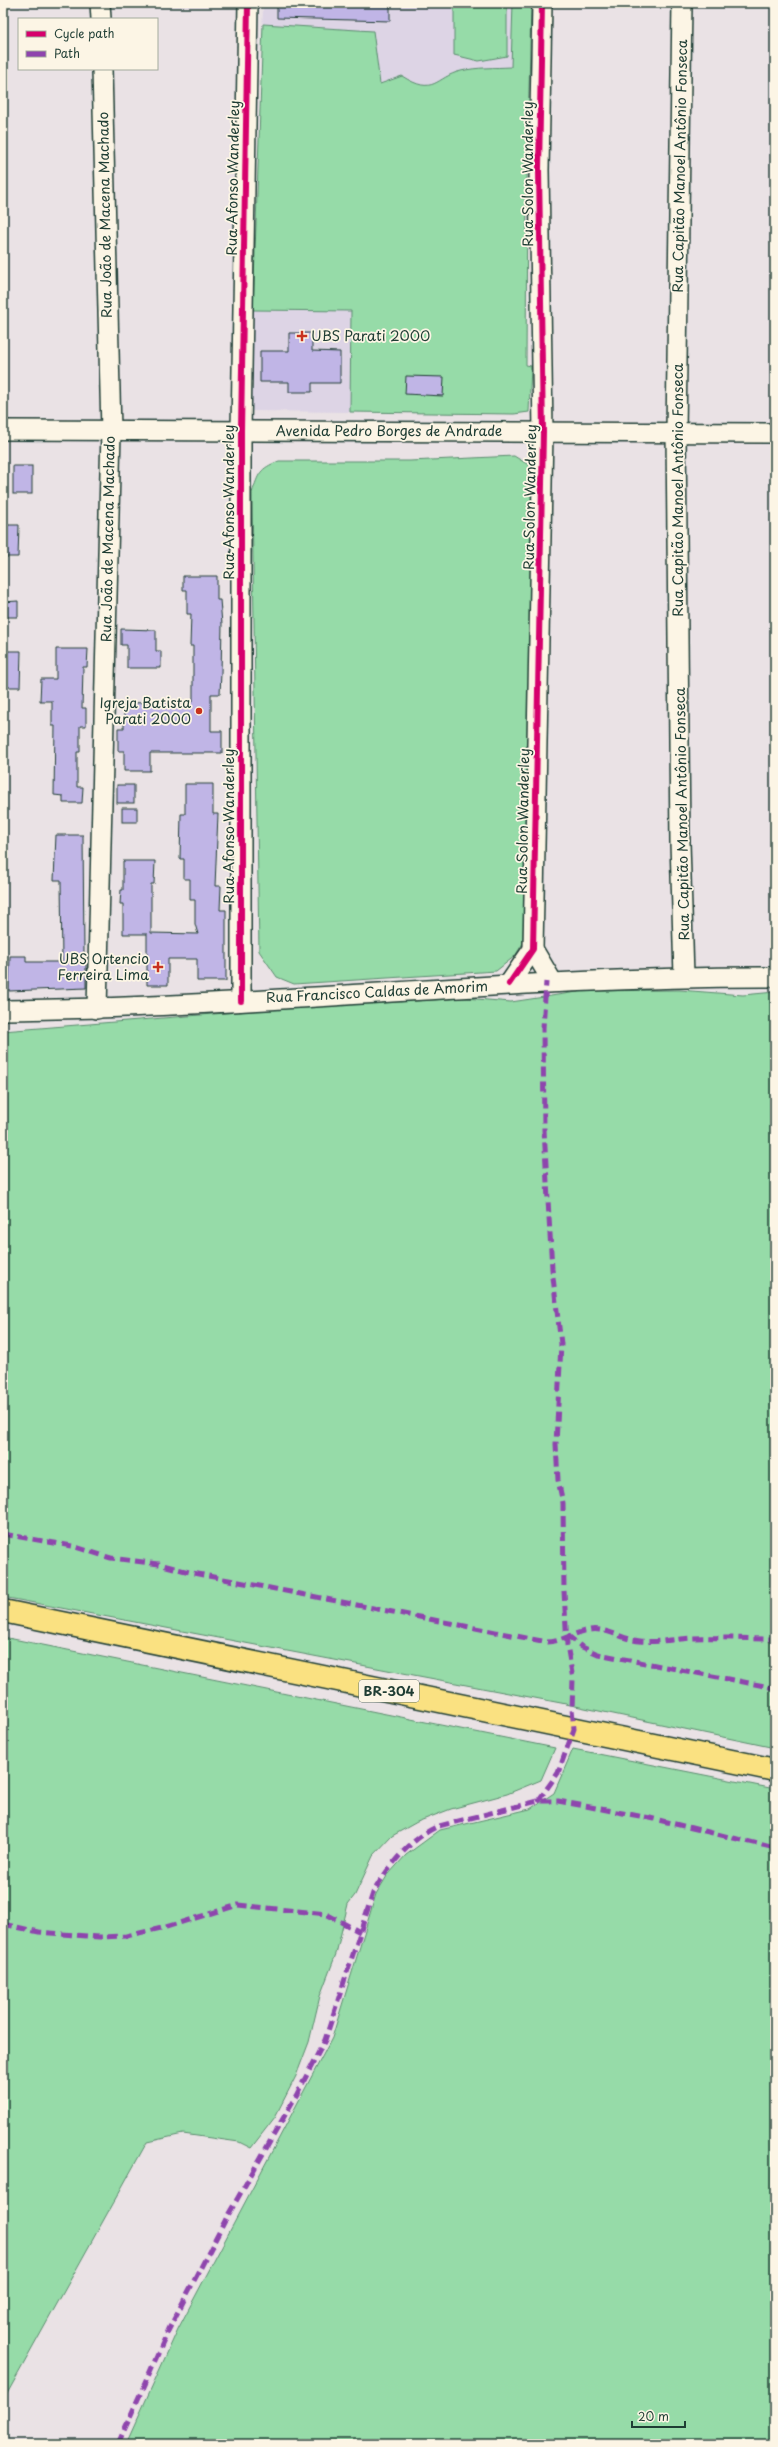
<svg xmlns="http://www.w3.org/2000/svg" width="778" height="2447" viewBox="0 0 778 2447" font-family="'Playpen Sans',sans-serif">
<rect width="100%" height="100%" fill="#eae2e5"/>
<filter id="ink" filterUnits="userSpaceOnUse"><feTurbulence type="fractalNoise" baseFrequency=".025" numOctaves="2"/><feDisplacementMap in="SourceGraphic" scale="8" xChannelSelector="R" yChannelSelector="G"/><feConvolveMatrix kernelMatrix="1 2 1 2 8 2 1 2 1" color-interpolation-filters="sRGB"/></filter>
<g filter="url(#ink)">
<g fill="#ddd4e5">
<path d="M263 3H531L527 173 259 168Z"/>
<path d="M253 310 351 311 350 412 252 411Z"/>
</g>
<g fill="#96dba8" stroke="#5a8c6e">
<path d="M454 3H507V56L479 61 454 55Z"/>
<path d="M513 3H531L527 173 526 365 531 366 529 412 514 414 350 412 351 311 253 310 263 24 373 31 380 84 402 76C435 97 435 77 461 71 477 67 495 68 511 67Z"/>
<path d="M514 456 532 467 534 487 523 943 515 956 496 971 294 984 277 977 259 951 252 493C259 473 259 469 279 461H410Z"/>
<path d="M679 990 743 995 775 992V1748L561 1703 3 1597V1031L275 1009 465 998 511 1002 584 991Z"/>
<path d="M3 1637 555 1748 541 1780 507 1794 451 1809 417 1822 392 1836 373 1856 355 1895 348 1904 336 1954 320 1996 309 2042 296 2076 275 2117 251 2148 239 2142 183 2134 147 2142 3 2401Z"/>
<path d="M573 1749 775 1789V2444H126L178 2329 332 2038 376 1894 387 1876 406 1855 440 1830 530 1809 554 1793Z"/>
</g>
<g fill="#c0b5e6" stroke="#1f3d34">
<path d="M277 3H390V21L277 18Z"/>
<path d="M289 333H312V351L340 352V383H312V392H289V382H260V351H289Z"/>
<path d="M406 376 444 377 443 396 405 394Z"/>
<rect x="13" y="466" width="19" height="28"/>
<path d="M3 525H19L18 557H3Z"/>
<path d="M183 576H217V600H220L222 624 221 673 220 694H211V731H222V753H150V771H124V751H118V728H124V703L193 702V646H190L191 614H187V590H183Z"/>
<path d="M18 601V617H3V602Z"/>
<path d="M121 629 156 630V651H161V668H127V645H121Z"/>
<path d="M56 649H88L87 667H83L82 708H86V726H80V752H77V787H83L82 803H63V796L54 795 55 726H52V701H40L41 679H56Z"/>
<path d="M3 651H21L20 687H3Z"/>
<path d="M185 784H213V814H218L215 886H221L220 910H226V981H197V959H168V985H147V934H123V904H120L121 890H123V861H155L154 884H151V933L198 934 195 924V900H190V879H184V859H180L181 814H185Z"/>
<rect x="117" y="785" width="17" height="18"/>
<rect x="122" y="808" width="15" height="14"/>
<path d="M56 835H83L84 955H86V988L9 991 10 956H26V962H62L61 880H54Z"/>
</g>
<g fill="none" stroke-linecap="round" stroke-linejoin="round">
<defs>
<g id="minor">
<path d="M100 3 101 19"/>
<path d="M682 3 676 433 680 842 684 976"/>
<path d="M3 430 775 433"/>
<path d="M533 949 552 981"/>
<path d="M509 984 533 949 543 432 539 170 542 3"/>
<path d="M241 1001V431L248 3"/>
<path d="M97 1009 111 431 102 69"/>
<path d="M3 1010C261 1008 517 976 775 977"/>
</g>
<path id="highway" d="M3 1611 775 1770"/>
</defs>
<use href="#minor" stroke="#1f3d34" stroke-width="22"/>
<use href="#highway" stroke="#1f3d34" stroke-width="25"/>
<use href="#minor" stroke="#fcf5e5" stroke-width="19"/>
<use href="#highway" stroke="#fae181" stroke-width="22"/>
<g stroke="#8e44ad" stroke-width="5" stroke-dasharray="10 5" stroke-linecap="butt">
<path d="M3 1534 72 1546 111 1558 159 1564 193 1573 547 1642C562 1642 574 1632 590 1630 606 1627 624 1640 640 1641 657 1643 675 1639 692 1638 720 1637 748 1639 775 1639"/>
<path d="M567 1635 582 1647 598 1654 775 1688"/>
<path d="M538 1801 558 1773 574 1729 572 1709 573 1679 567 1645 564 1591 563 1503 558 1480 556 1444 561 1344 552 1269 544 1130 543 1028 546 982"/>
<path d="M3 1924 39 1932 99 1937 126 1936 166 1927 238 1905 326 1914 360 1932"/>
<path d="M118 2444 169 2329 227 2217 297 2094 325 2040 373 1893C388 1867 410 1838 439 1826L538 1801H558L650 1818 775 1848"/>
</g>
<defs>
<g id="cycleway">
<path d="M509 984 533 949 543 432 539 170 542 3"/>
<path d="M241 1001V431L248 3"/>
</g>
</defs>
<use href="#cycleway" stroke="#fcf5e5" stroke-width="8"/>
<use href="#cycleway" stroke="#d6006c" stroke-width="6"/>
</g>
</g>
<g fill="#c8321e" stroke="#fcf5e5" stroke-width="1.5">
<path d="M300 330h4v4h4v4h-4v4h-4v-4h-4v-4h4z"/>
<circle cx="199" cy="711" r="4"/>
<path d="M156 961h4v4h4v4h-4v4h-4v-4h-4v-4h4z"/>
</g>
<g text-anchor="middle" stroke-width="3.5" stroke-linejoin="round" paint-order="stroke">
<rect fill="#fcf5e5" stroke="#617469" stroke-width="1" x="359" y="1680" width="60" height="22" rx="3"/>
<g font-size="13" font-weight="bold" fill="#1f3d34">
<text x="389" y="1696">BR-304</text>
</g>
<g font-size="14" fill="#1f3d34" stroke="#fcf5e5">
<text transform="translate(680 166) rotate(-89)" y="5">Rua Capitão Manoel Antônio Fonseca</text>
<text transform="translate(528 174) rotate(-90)" y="5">Rua Solon Wanderley</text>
<text transform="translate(233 178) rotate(-89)" y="5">Rua Afonso Wanderley</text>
<text transform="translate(105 215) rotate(-91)" y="5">Rua João de Macena Machado</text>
<text x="389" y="436">Avenida Pedro Borges de Andrade</text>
<text transform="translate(678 490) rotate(-90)" y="5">Rua Capitão Manoel Antônio Fonseca</text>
<text transform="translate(530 497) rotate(-89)" y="5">Rua Solon Wanderley</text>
<text transform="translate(229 502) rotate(-90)" y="5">Rua Afonso Wanderley</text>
<text transform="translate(108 539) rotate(-89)" y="5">Rua João de Macena Machado</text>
<text transform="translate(682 814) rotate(-91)" y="5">Rua Capitão Manoel Antônio Fonseca</text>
<text transform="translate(523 821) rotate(-89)" y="5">Rua Solon Wanderley</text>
<text transform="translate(229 826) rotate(-90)" y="5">Rua Afonso Wanderley</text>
<text transform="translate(377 992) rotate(-3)" y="5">Rua Francisco Caldas de Amorim</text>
</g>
<g font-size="14" fill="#1f3d34" stroke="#fcf5e5" text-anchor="end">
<text x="311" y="341" text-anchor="start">UBS Parati 2000</text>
<text x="191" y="708">Igreja Batista<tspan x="191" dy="16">Parati 2000</tspan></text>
<text x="149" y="964">UBS Ortencio<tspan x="149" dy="16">Ferreira Lima</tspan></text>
</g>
</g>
<rect width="778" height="2447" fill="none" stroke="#fcf5e5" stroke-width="16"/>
<rect x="8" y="8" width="762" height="2431" fill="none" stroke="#1f3d34" stroke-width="1.5" filter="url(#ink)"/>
<rect x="18" y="18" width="140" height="52" fill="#fcf5e5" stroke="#a4ab9e"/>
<rect x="26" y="31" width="20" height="6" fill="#d6006c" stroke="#a4ab9e"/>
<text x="54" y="38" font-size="12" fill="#1f3d34">Cycle path</text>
<rect x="26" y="51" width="20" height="6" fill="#8e44ad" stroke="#a4ab9e"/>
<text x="54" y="58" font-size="12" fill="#1f3d34">Path</text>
<path d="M632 2421v6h53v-6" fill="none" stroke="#1f3d34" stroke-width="2"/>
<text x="638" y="2421" font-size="12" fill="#1f3d34" stroke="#fcf5e5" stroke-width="3" paint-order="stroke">20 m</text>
</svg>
